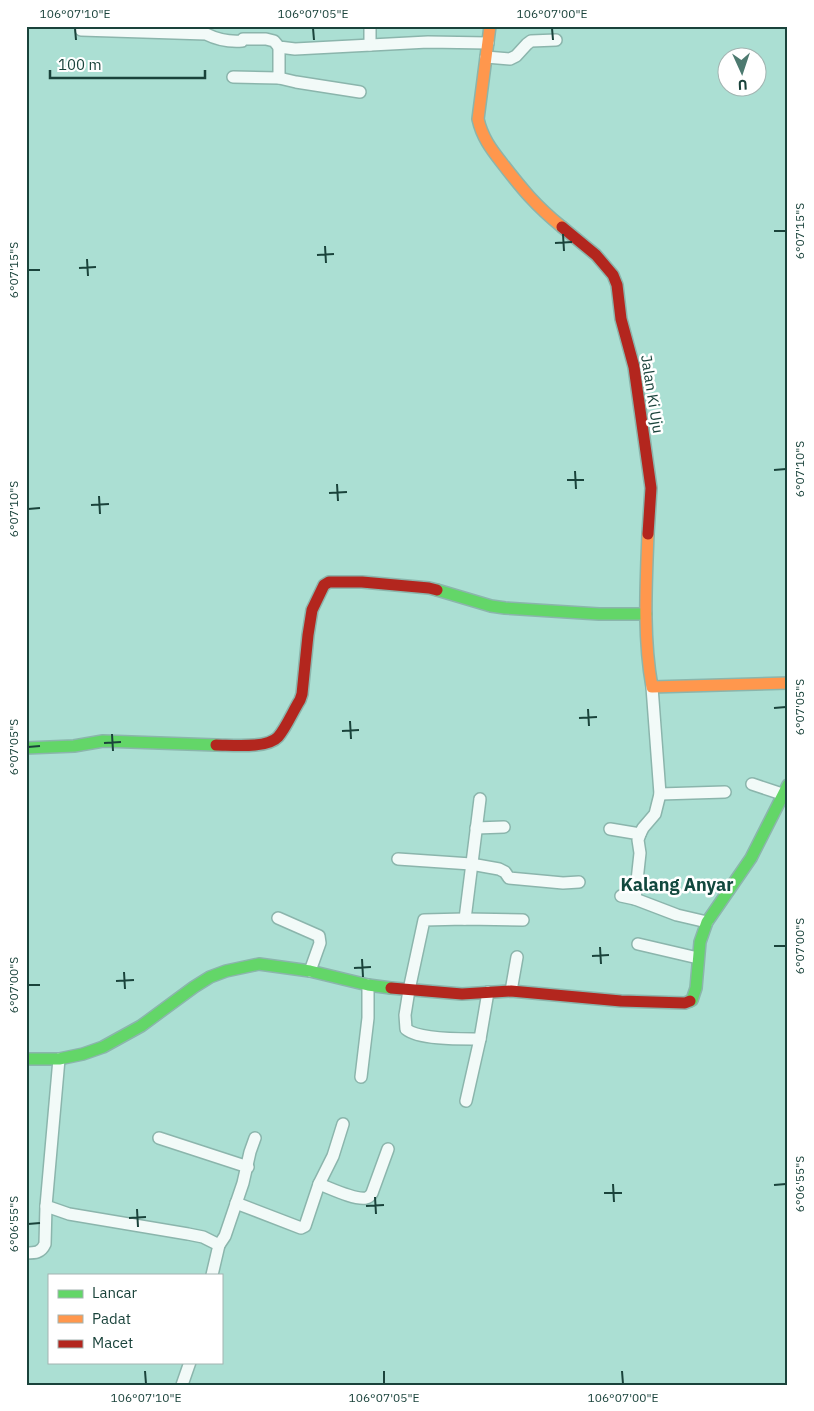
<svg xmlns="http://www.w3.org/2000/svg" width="814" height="1411" viewBox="0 0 814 1411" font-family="'IBM Plex Sans',sans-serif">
<rect width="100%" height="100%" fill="#abdfd3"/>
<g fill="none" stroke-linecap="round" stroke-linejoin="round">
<defs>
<g id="street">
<path d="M370 26V45"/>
<path d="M81 30 206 34C218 40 229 42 242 41L243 39H266L274 41 279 47 295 49 428 42 488 43"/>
<path d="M486 57 510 59 516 56 527 44 531 41 556 40"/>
<path d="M233 77 279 78V47"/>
<path d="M279 78 296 82 360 92"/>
<path d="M652 687 660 794 725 792"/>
<path d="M752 784 782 794"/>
<path d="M476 828 504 827"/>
<path d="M610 829 640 834 643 828 655 814 660 794"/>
<path d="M398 859 471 864 499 869 505 872 509 878 563 883 579 882"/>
<path d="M621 896 635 899 677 915 707 922"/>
<path d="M635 899 640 853 638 840 640 834"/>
<path d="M278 918 319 936 320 943 310 971"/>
<path d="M465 919 480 799"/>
<path d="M638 944 698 958"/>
<path d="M511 991 517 957"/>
<path d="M480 1039C462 1039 419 1040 406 1029L405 1015 409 990 424 920 465 919 523 920"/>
<path d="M59 1059 46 1206 69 1214 188 1234 203 1237 219 1245 212 1275"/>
<path d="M361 1077 368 1018V985"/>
<path d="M466 1101 480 1039 488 992"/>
<path d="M159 1138 248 1167"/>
<path d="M319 1184C330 1188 354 1200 366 1198 370 1197 370 1196 372 1193L388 1149"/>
<path d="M236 1203 301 1228 305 1226 319 1184 333 1156 343 1124"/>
<path d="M219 1245 225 1236 243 1183 250 1152 255 1138"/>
<path d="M26 1253C35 1253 41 1253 45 1244L46 1206"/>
<path d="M182 1385 190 1362"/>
</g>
<g id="fast">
<path d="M437 590 491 606 505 608 599 614H646"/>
<path d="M26 748 74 746 103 741 216 745"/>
<path d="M690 1001 692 1000 696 988 700 942 707 922 751 858 788 785"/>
<path d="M26 1059H59L83 1054 103 1047 141 1026 194 987 210 977 226 971 259 964 310 971 368 985 391 988"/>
</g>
<g id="slow">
<path d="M490 26 478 119C482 137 491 149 502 163 522 189 536 206 562 227"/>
<path d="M648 534C646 585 643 637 652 687L788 683"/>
</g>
<g id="jam">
<path d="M562 227 596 255 613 275 617 285 621 319 634 367 651 488 648 534"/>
<path d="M216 745C231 745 267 749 278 737 286 728 293 711 300 700L302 694 308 635 312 610 324 585 329 582H362L429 588 437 590"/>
<path d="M391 988 462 994 511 991 621 1001 685 1003 690 1001"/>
</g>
</defs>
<use href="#street" stroke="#8bb5ac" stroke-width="14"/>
<use href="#fast" stroke="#8bb5ac" stroke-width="14"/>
<use href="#slow" stroke="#8bb5ac" stroke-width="14"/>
<use href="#jam" stroke="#8bb5ac" stroke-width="14"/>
<use href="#street" stroke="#f2faf8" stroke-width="11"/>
<use href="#fast" stroke="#63d668" stroke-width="11"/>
<use href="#slow" stroke="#ff974d" stroke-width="11"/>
<use href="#jam" stroke="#b3261e" stroke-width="11"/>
</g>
<path fill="none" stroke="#1a433b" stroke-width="2" d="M75 28 76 40M313 28 314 40M552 28 553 40M774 231H786M563 234 564 251M555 243 572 242M325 246 326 263M317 255 334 254M87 259 88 276M79 268 96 267M28 270H40M774 470 786 469M575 471 576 489M567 480H584M337 484 338 501M329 493 347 492M99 496 100 514M91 505 109 504M28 509 40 508M774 708 786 707M588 709 589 726M579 718 597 717M350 721 351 739M342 731 359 730M112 734 113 751M104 743 121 742M28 747 40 746M774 946H786M600 947 601 964M592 956 609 955M362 959 363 977M354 968 371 967M124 972 125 989M116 981 134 980M28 985H40M613 1184 614 1202M774 1185 786 1184M604 1193H622M375 1197 376 1214M366 1206 384 1205M137 1209 138 1227M129 1218 146 1217M28 1224 40 1223M145 1371 146 1384M384 1371V1384M622 1371 623 1384"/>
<g text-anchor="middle" stroke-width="5" stroke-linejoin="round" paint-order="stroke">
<g font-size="15" fill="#1a433b" stroke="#fff">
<text transform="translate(652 394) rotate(81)" y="5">Jalan Ki Uju</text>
</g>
<g font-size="18" font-weight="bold" fill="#12483e" stroke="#fff">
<text x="677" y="891">Kalang Anyar</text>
</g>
</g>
<rect width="814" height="1411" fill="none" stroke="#ffffff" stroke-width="55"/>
<rect x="48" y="1274" width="175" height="90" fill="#ffffff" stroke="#a3b4b1"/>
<rect x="58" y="1290" width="25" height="8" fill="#63d668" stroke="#a3b4b1"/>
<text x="92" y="1298" font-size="15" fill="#1a433b">Lancar</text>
<rect x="58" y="1315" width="25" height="8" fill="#ff974d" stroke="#a3b4b1"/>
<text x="92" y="1324" font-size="15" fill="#1a433b">Padat</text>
<rect x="58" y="1340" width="25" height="8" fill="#b3261e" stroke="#a3b4b1"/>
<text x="92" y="1348" font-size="15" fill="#1a433b">Macet</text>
<g transform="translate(742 72) rotate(177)"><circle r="24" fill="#ffffff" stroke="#a3b4b1"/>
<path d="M0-4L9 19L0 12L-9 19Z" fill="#4d7a70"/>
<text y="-8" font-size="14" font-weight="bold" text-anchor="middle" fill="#1a433b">U</text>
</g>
<path d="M50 70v8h155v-8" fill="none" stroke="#1a433b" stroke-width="2.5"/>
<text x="58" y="70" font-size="15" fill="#1a433b" stroke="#ffffff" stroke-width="4" paint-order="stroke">100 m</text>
<rect x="28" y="28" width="758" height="1356" fill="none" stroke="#1a433b" stroke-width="2"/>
<g font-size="12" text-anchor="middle" fill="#1a433b">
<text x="75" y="18">106°07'10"E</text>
<text x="313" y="18">106°07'05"E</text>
<text x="552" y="18">106°07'00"E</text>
<text transform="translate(800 231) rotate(-90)" y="4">6°07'15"S</text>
<text transform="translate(14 270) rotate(-90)" y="4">6°07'15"S</text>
<text transform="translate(800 469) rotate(-90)" y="4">6°07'10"S</text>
<text transform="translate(14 509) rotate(-90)" y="4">6°07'10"S</text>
<text transform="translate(800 707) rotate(-90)" y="4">6°07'05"S</text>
<text transform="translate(14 747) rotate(-90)" y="4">6°07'05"S</text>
<text transform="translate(800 946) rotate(-90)" y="4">6°07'00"S</text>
<text transform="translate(14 985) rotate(-90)" y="4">6°07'00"S</text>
<text transform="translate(800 1184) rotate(-90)" y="4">6°06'55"S</text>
<text transform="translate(14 1224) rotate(-90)" y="4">6°06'55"S</text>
<text x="146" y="1402">106°07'10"E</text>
<text x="384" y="1402">106°07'05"E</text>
<text x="623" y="1402">106°07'00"E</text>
</g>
</svg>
